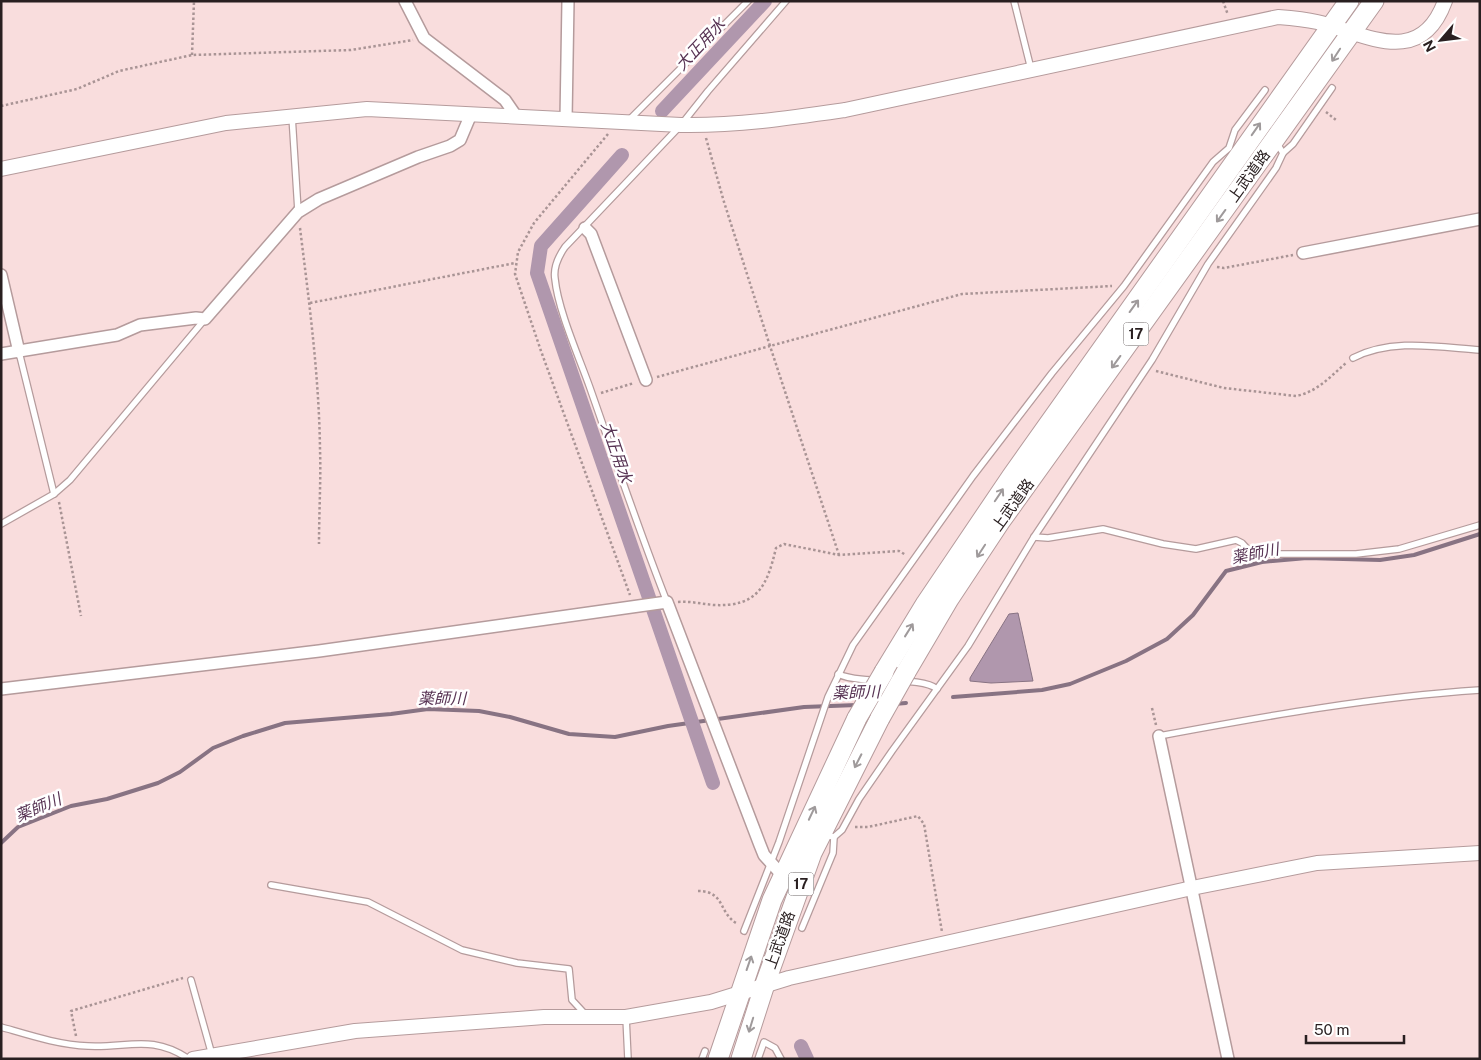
<svg xmlns="http://www.w3.org/2000/svg" width="1481" height="1060" viewBox="0 0 1481 1060" font-family="'Public Sans','Noto Sans JP',sans-serif">
<rect width="100%" height="100%" fill="#f9dddd"/>
<path fill="#b097ad" stroke="#887383" d="M1018 613 1033 681 991 683 970 681V678L1009 614Z"/>
<g fill="none" stroke-linecap="round" stroke-linejoin="round">
<g stroke="#887383" stroke-width="4">
<path d="M953 697 1042 690 1070 684 1126 661 1167 639 1193 615 1226 571 1262 562 1307 558 1380 560 1414 555 1480 534"/>
<path d="M894 704 906 703"/>
<path d="M1 843 18 827 71 806 107 799 158 783 180 772 213 748 243 736 285 723 391 714 428 709 479 711 510 717 569 734 615 737 668 726 804 707 857 705"/>
</g>
<g stroke="#b097ad" stroke-width="14">
<path d="M662 111 765 1"/>
<path d="M622 155 541 246 537 273 713 783"/>
<path d="M801 1046 807 1059"/>
</g>
<defs>
<g id="service">
<path d="M1014 1 1031 69"/>
<path d="M292 116 298 211"/>
<path d="M627 122 748 1"/>
<path d="M1283 153 1293 144 1332 88"/>
<path d="M19 352 54 494"/>
<path d="M1353 358C1392 338 1438 347 1480 350"/>
<path d="M1 524 54 494 70 480 205 319"/>
<path d="M1034 537 1048 538 1103 529 1163 544 1196 549 1236 540 1242 543 1252 554H1356L1399 549 1480 525"/>
<path d="M667 602C639 531 615 459 590 388 579 357 558 310 555 279 553 267 558 257 565 247L681 125 708 91 786 1"/>
<path d="M838 674C865 686 920 675 937 689"/>
<path d="M1159 736C1266 716 1372 697 1480 690"/>
<path d="M825 835 834 837 842 830 859 799 892 751 968 646 1034 537 1152 360 1208 264 1276 168 1283 153 1276 142"/>
<path d="M271 885 368 902 462 950 517 963 569 969 572 1000 585 1014"/>
<path d="M802 928 833 853 834 837"/>
<path d="M744 931 779 842 828 697 853 645 973 476 1052 373 1124 286 1213 162 1229 148 1235 130 1265 90"/>
<path d="M191 980 212 1055"/>
<path d="M626 1017 628 1059"/>
<path d="M1 1027C29 1035 59 1045 88 1046 129 1048 151 1034 189 1059"/>
<path d="M702 1059 705 1051"/>
<path d="M758 1059 764 1042 775 1048 781 1059"/>
</g>
<g id="minor">
<path d="M405 1 424 38 505 100 516 116"/>
<path d="M566 119 568 1"/>
<path d="M585 228 591 234 646 380"/>
<path d="M1303 253 1480 219"/>
<path d="M1 275 19 352"/>
<path d="M1 354 117 335 140 325 196 318 205 319 298 212 319 199 418 157 450 146 460 140 471 114"/>
<path d="M1 689 319 651 667 602 760 845 764 855 782 875"/>
<path d="M1159 736 1228 1059"/>
</g>
<g id="tertiary">
<path d="M1 169 226 123 367 109 681 125C736 126 790 118 845 110L1278 17C1291 18 1304 19 1317 22 1364 33 1420 70 1445 1"/>
<path d="M193 1059 355 1031 544 1017H626L711 1002 789 978 1192 888 1317 863 1480 853"/>
</g>
<g id="trunk">
<path d="M884 672 926 603 1011 477 1349 1"/>
<path d="M906 672 949 599 1000 522 1374 1"/>
<path d="M718 1059 772 900 857 718"/>
<path d="M741 1059 765 984 812 853 880 718"/>
</g>
</defs>
<use href="#service" stroke="#b59b9c" stroke-width="8"/>
<use href="#minor" stroke="#b59b9c" stroke-width="14"/>
<use href="#tertiary" stroke="#b59b9c" stroke-width="16"/>
<use href="#trunk" stroke="#b59b9c" stroke-width="21"/>
<g stroke="#a99495" stroke-width="2.5" stroke-dasharray="2.5 2.5" stroke-linecap="butt">
<path d="M1223 1 1228 15"/>
<path d="M192 55 194 1"/>
<path d="M1 106 77 89 119 71 192 55 351 50 413 40"/>
<path d="M1326 112 1336 120"/>
<path d="M608 134 534 223 518 252 515 274 541 351 630 595"/>
<path d="M706 138 724 202 770 346 962 294 1112 286"/>
<path d="M300 228C309 301 319 375 320 449 321 480 319 512 319 544"/>
<path d="M1217 267 1224 268 1293 255"/>
<path d="M310 303 515 263"/>
<path d="M1156 371 1224 388 1296 396C1317 392 1331 376 1346 363"/>
<path d="M657 377 770 346 839 555"/>
<path d="M601 393 634 383"/>
<path d="M59 502 81 616"/>
<path d="M678 602C691 601 702 604 714 605 758 607 767 586 776 548L784 544 839 555 899 551 906 555"/>
<path d="M1152 708 1156 725"/>
<path d="M855 827H868L918 816 924 824 942 932"/>
<path d="M698 891C726 891 718 914 738 924"/>
<path d="M76 1036 71 1011 183 978"/>
</g>
<use href="#service" stroke="#fff" stroke-width="5.5"/>
<use href="#minor" stroke="#fff" stroke-width="11"/>
<use href="#tertiary" stroke="#fff" stroke-width="14"/>
<use href="#trunk" stroke="#fff" stroke-width="19"/>
<defs>
<g id="trunk-bridge">
<path d="M857 718 884 672"/>
<path d="M880 718 906 672"/>
</g>
</defs>
<use href="#trunk-bridge" stroke="#b59b9c" stroke-width="21" stroke-linecap="butt"/>
<use href="#trunk-bridge" stroke="#fff" stroke-width="19"/>
</g>
<defs><path id="oneway-shaft" d="M-6 0H5M1.5-3L5.5 0L1.5 3" fill="none" stroke-width="1.6" stroke-linecap="round" stroke-linejoin="round" transform="scale(1.25)"/></defs>
<g stroke="#9f9a9b">
<use href="#oneway-shaft" transform="translate(1336 55) rotate(123)"/>
<use href="#oneway-shaft" transform="translate(1256 129) rotate(-55)"/>
<use href="#oneway-shaft" transform="translate(1221 216) rotate(126)"/>
<use href="#oneway-shaft" transform="translate(1134 306) rotate(-54)"/>
<use href="#oneway-shaft" transform="translate(1116 362) rotate(126)"/>
<use href="#oneway-shaft" transform="translate(999 495) rotate(-56)"/>
<use href="#oneway-shaft" transform="translate(981 551) rotate(123)"/>
<use href="#oneway-shaft" transform="translate(909 630) rotate(-58)"/>
<use href="#oneway-shaft" transform="translate(858 761) rotate(117)"/>
<use href="#oneway-shaft" transform="translate(812 813) rotate(-65)"/>
<use href="#oneway-shaft" transform="translate(749 963) rotate(-71)"/>
<use href="#oneway-shaft" transform="translate(751 1025) rotate(107)"/>
</g>
<g text-anchor="middle" stroke-width="5" stroke-linejoin="round" paint-order="stroke">
<g fill="#fff" stroke="#696263" stroke-width="1">
<rect x="1123.5" y="322.5" width="25" height="23" rx="4"/>
<rect x="788.5" y="872.5" width="25" height="23" rx="4"/>
</g>
<g font-size="14" font-weight="bold" fill="#291f20">
<text x="1136" y="339">17</text>
<text x="801" y="889">17</text>
</g>
<g font-size="15" fill="#291f20" stroke="#fff">
<text transform="translate(1249 176) rotate(-54)" y="5">上武道路</text>
<text transform="translate(1013 505) rotate(-54)" y="5">上武道路</text>
<text transform="translate(780 940) rotate(-70)" y="5">上武道路</text>
</g>
<g font-size="16" font-style="italic" fill="#583454" stroke="#fff">
<text transform="translate(700 44) rotate(-47)" y="6">大正用水</text>
<text transform="translate(617 452) rotate(71)" y="6">大正用水</text>
<text transform="translate(1255 553) rotate(-11)" y="6">薬師川</text>
<text transform="translate(856 692) rotate(-2)" y="6">薬師川</text>
<text x="442" y="704">薬師川</text>
<text transform="translate(38 807) rotate(-23)" y="6">薬師川</text>
</g>
</g>
<rect width="1481" height="1060" fill="none" stroke="#291f20" stroke-width="5"/>
<g transform="translate(1441 40) rotate(242)" stroke="#ffffff" stroke-width="4" paint-order="stroke">
<path d="M0-4L9 19L0 12L-9 19Z" fill="#291f20"/>
<text y="-8" font-size="14" font-weight="bold" text-anchor="middle" fill="#291f20">N</text>
</g>
<path d="M1306 1035v8h98v-8" fill="none" stroke="#291f20" stroke-width="2.5"/>
<text x="1314" y="1035" font-size="15" fill="#291f20" stroke="#ffffff" stroke-width="4" paint-order="stroke">50 m</text>
</svg>
